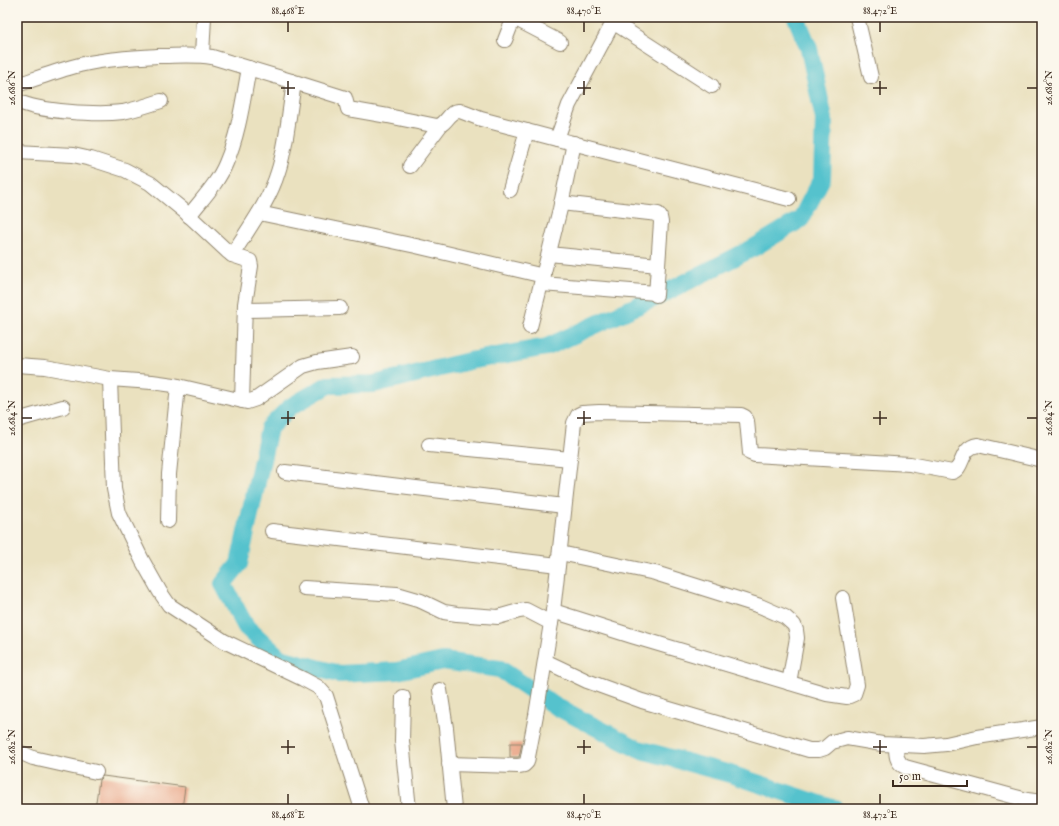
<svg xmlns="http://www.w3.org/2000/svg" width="1059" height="826" viewBox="0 0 1059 826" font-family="'IM FELL English',serif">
<rect width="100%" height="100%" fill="#fbf7ec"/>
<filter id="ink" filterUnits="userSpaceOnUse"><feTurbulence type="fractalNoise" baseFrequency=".025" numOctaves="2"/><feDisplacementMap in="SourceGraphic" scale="8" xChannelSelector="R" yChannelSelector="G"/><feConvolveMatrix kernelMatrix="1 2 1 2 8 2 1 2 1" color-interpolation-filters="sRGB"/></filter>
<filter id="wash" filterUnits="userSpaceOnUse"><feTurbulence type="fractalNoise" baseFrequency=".012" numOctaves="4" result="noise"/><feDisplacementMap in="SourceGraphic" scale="16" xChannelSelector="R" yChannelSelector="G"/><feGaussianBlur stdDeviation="0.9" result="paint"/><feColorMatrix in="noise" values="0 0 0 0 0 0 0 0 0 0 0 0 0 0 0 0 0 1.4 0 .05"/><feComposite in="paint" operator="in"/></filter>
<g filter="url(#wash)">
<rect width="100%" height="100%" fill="#eae1bf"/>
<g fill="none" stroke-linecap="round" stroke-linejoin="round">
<path stroke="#55c2cd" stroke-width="18" d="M796 17 809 49 824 119 822 178 801 219 753 248 663 294 547 347 469 361 374 384 328 385 290 407 269 428 239 564 223 584 246 627 280 658 339 674 397 671 443 661 500 669 555 706 638 749 730 774 835 809"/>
</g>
<g id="blocks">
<g fill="#e89f7f">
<path d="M510 743H522L519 757H510Z"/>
<path d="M103 776 185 787 182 809H95L99 780Z"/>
</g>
</g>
</g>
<g filter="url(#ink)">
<use href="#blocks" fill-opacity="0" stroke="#92866e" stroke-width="1"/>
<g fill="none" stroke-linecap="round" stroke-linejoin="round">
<defs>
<g id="minor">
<path d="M857 17 871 77"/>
<path d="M514 18 560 42"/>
<path d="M613 22 712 86"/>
<path d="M505 40 514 17"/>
<path d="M202 55 204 17"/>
<path d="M291 81 345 98 348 109 388 116 437 126C447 125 449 110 460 111L481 119 553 138 789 199"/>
<path d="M17 85C35 79 54 72 72 67 100 59 129 58 157 56 176 56 194 54 212 57L291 81 293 89 292 96C288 121 286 148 278 172 269 202 248 229 232 255"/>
<path d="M17 101C39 112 98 115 123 112 136 109 149 105 161 101"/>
<path d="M557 139 569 105 616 17"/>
<path d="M17 152 73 155 91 159 125 170 150 183 183 210 227 251 232 255 250 261 251 266 245 304 242 401"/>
<path d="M410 166 440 126"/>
<path d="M510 190 527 131"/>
<path d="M561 203 658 214 660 217 661 222 656 295"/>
<path d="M259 213 416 246 544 276"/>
<path d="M189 216C201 200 218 183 226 163 239 133 243 100 249 68"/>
<path d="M549 254 658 265"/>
<path d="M542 284 656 293"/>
<path d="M245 310 340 308"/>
<path d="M530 327 560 209 574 143"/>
<path d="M17 365 45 367 110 379 152 382 174 385 247 402 256 399 303 366 317 362 352 357"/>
<path d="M110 379 114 489 119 513 142 560 160 592 169 605 224 641 303 679 318 687 326 696 362 809"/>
<path d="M17 420 63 407"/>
<path d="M429 445 570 459"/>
<path d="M285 472 564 506"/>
<path d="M168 521 169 474 178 386"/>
<path d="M272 531 558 565"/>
<path d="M560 553 655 573 760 606 785 617 794 625 796 630 797 638 789 683"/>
<path d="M304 588 397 594 421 601 444 612 457 614 498 617 519 611 526 610 551 623"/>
<path d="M553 611 632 636 827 694 847 697 854 694 857 685 843 598"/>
<path d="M545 661 587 681 642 701 809 750H819L825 748 832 742 847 738 882 744 924 746 946 744 977 737 1042 727"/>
<path d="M440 690 446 728 454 809"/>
<path d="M403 697 402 741 409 809"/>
<path d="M896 745C896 755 896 762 905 767L1001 793 1027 800 1042 802"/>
<path d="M17 751 33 758 96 772"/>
<path d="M449 764 518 766 524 765 527 762 536 715 553 611 574 423 578 415 582 413 599 412 741 415 745 417 747 421 750 453 755 455 910 464 952 472C965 468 959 448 978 445L1042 460"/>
</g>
</defs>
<use href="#minor" stroke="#92866e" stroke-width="16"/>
<use href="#minor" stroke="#fff" stroke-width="14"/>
</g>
</g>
<path fill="none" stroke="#3b2a1e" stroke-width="1.5" d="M288 22V32M584 22V32M880 22V32M288 81V95M584 81V95M880 81V95M22 88H32M281 88H295M577 88H591M873 88H887M1027 88H1037M288 411V425M584 411V425M880 411V425M22 418H32M281 418H295M577 418H591M873 418H887M1027 418H1037M288 740V754M584 740V754M880 740V754M22 747H32M281 747H295M577 747H591M873 747H887M1027 747H1037M288 794V804M584 794V804M880 794V804"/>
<rect width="1059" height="826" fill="none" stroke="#fbf7ec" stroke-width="44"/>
<path d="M893 780v6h74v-6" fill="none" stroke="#3b2a1e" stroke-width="2"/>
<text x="899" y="780" font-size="12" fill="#3b2a1e" stroke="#fbf7ec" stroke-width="3" paint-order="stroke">50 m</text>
<rect x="22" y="22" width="1015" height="782" fill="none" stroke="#3b2a1e" stroke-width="1.5"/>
<g font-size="10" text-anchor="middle" fill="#3b2a1e">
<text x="288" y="14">88.468°E</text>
<text x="584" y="14">88.470°E</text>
<text x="880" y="14">88.472°E</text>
<text transform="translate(11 88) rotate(-90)" y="4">26.686°N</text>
<text transform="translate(1048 88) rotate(-90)" y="4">26.686°N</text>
<text transform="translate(11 418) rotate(-90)" y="4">26.684°N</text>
<text transform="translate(1048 418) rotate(-90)" y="4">26.684°N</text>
<text transform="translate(11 747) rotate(-90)" y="4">26.682°N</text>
<text transform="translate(1048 747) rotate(-90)" y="4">26.682°N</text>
<text x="288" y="818">88.468°E</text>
<text x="584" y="818">88.470°E</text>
<text x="880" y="818">88.472°E</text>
</g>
</svg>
